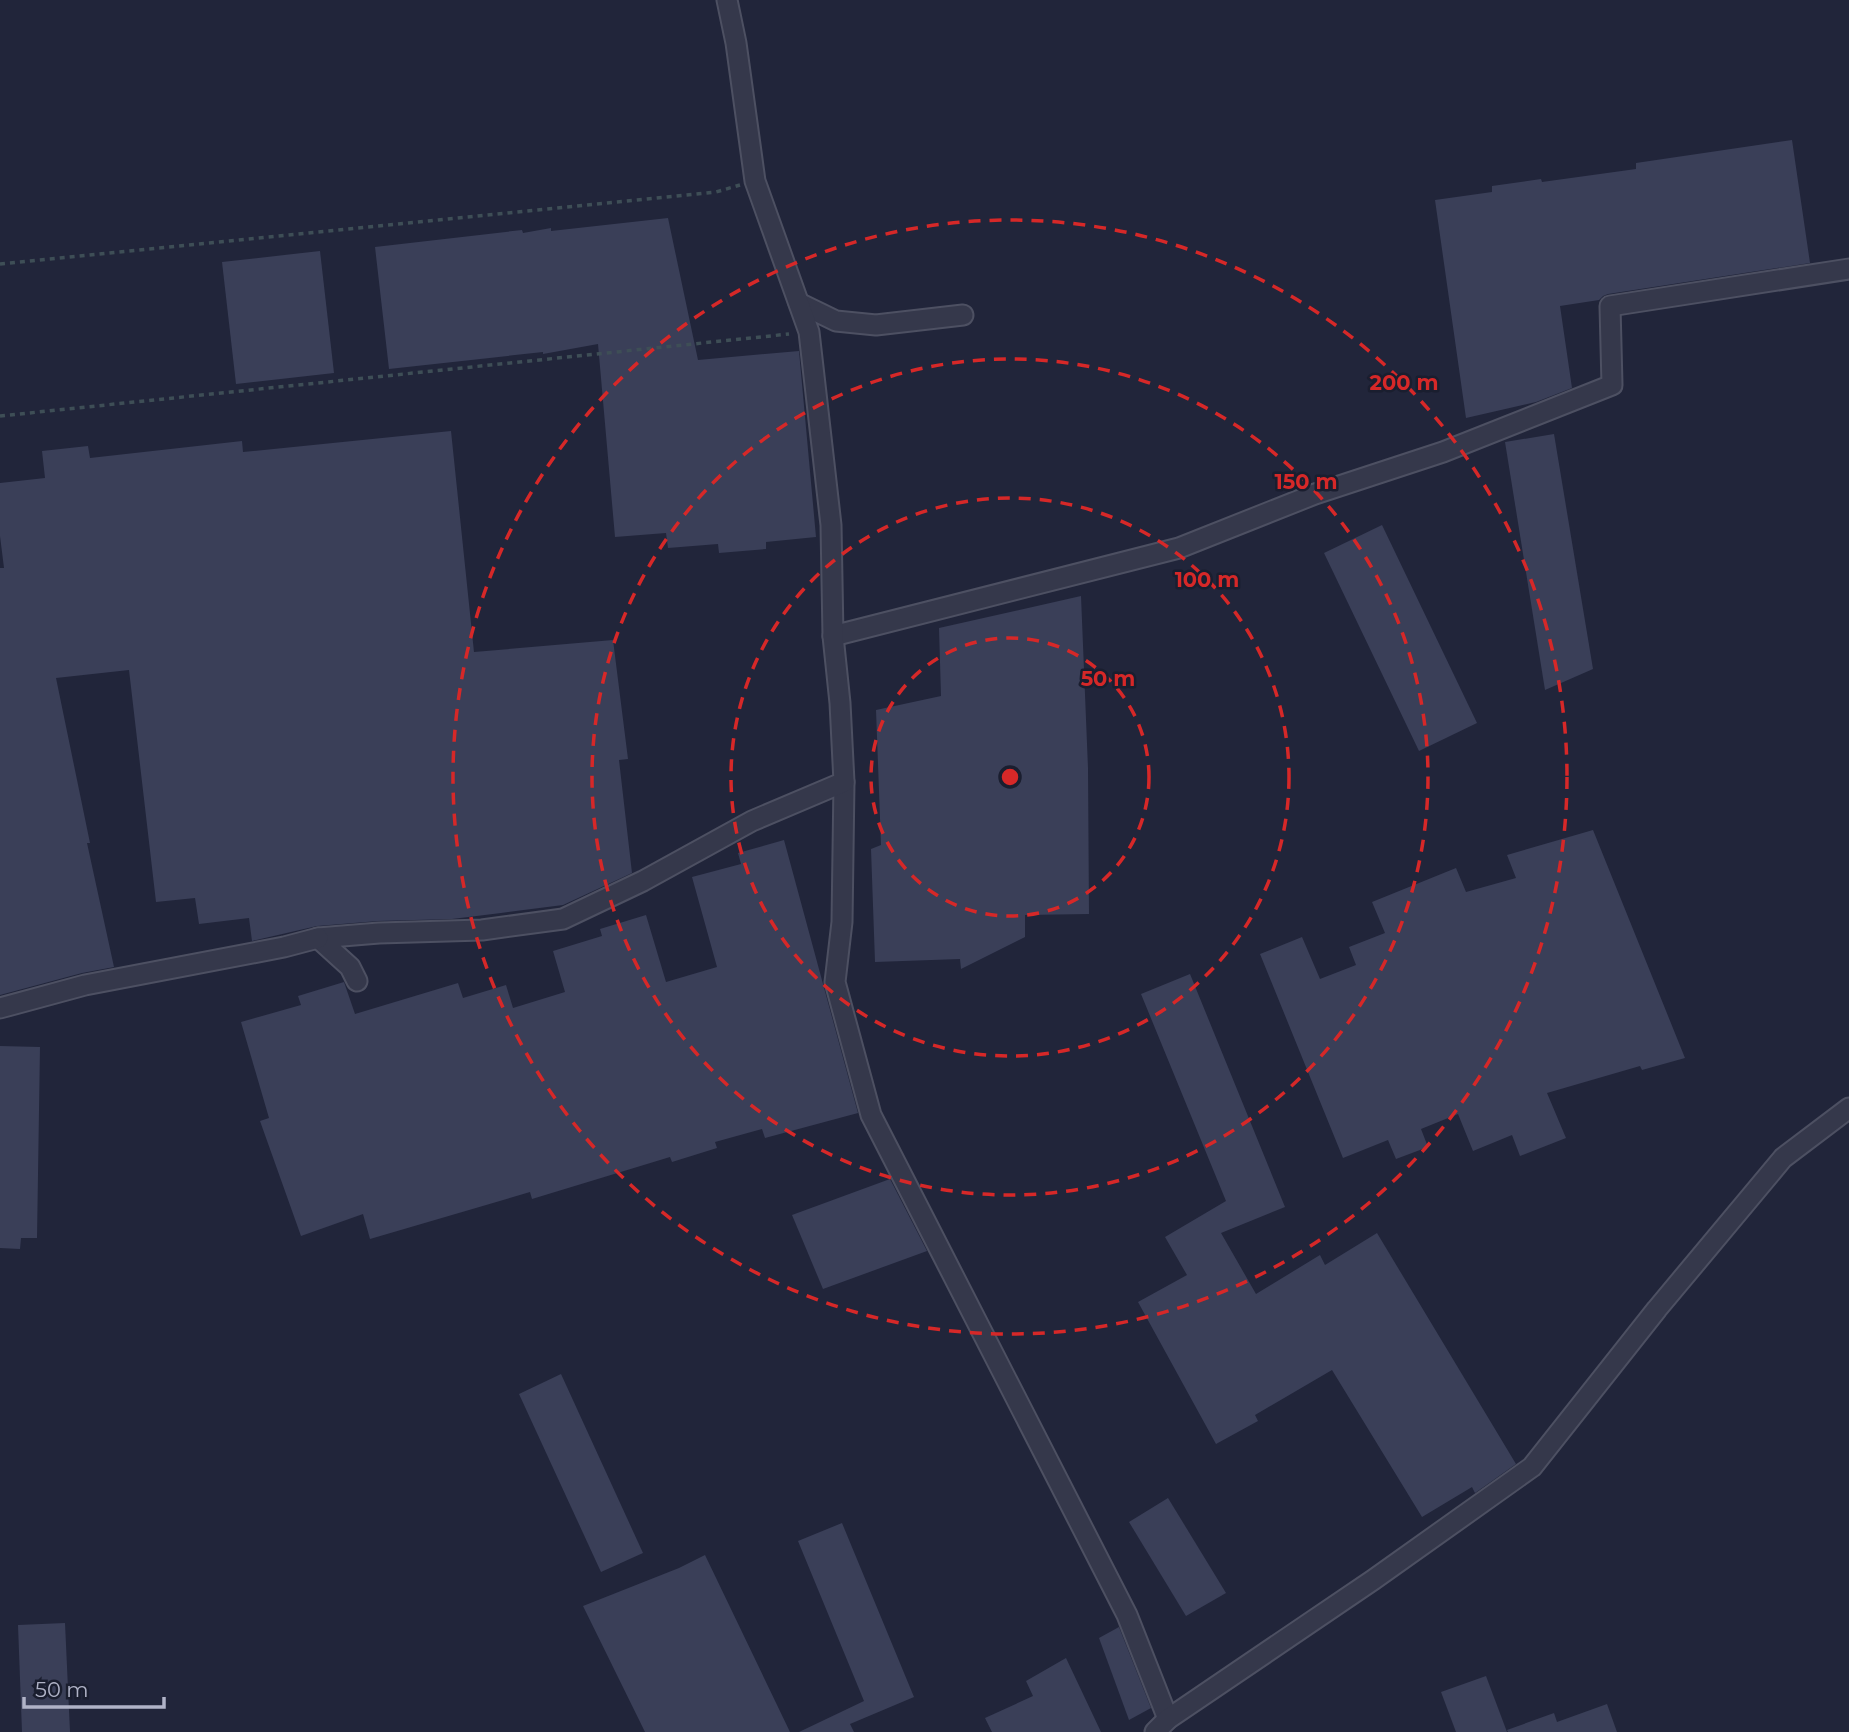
<svg xmlns="http://www.w3.org/2000/svg" width="1849" height="1732" viewBox="0 0 1849 1732" font-family="Montserrat,sans-serif">
<rect width="100%" height="100%" fill="#21253a"/>
<g fill="#3a3f58">
<path d="M1792 140 1810 263 1608 294 1603 296 1599 300 1560 306 1572 388 1536 402 1466 418 1435 200 1492 192V186L1541 179 1542 182 1636 169V163Z"/>
<path d="M668 218 698 360 799 351 816 537 766 542V549L719 553 718 544 668 548 666 533 615 537 598 344 543 354V352L389 369 375 247 522 230 523 233 551 228V231Z"/>
<path d="M320 251 334 373 236 384 222 262Z"/>
<path d="M451 431 474 652 613 640 628 759 619 760 632 873 563 905 501 913 452 919 378 921 317 926 252 941 249 918 199 924 195 898 156 902 129 670 56 678 90 843H87L114 967 82 973 0 995V568H4L0 536V483L45 478 42 451 88 446 90 458 242 441 243 452Z"/>
<path d="M1554 434 1593 669 1545 690 1505 442Z"/>
<path d="M1382 525 1477 723 1419 751 1324 553Z"/>
<path d="M1081 596 1088 768 1089 914 1025 915V937L961 969 960 959 875 962 871 849 881 845 876 710 941 696 939 628Z"/>
<path d="M1593 830 1685 1058 1642 1070 1640 1066 1547 1093 1566 1138 1520 1156 1512 1135 1473 1151 1458 1114 1421 1129 1428 1147 1396 1159 1388 1140 1343 1158 1260 954 1302 937 1320 979 1356 965 1349 947 1385 933 1372 902 1456 868 1466 892 1516 878 1507 855Z"/>
<path d="M784 840 858 1113 765 1138 762 1129 715 1142 717 1148 672 1162 670 1157 532 1199 530 1192 370 1239 363 1214 301 1236 260 1121 269 1118 241 1022 301 1005 298 996 344 982 355 1014 458 983 463 998 506 985 513 1008 565 992 553 951 602 936 600 929 646 915 666 982 717 967 692 877 741 864 738 853Z"/>
<path d="M1190 974 1285 1207 1221 1233 1256 1294 1320 1255 1325 1265 1377 1233 1516 1464 1475 1493 1472 1487 1422 1517 1332 1370 1255 1415 1258 1421 1216 1444 1138 1302 1187 1275 1165 1237 1226 1201 1141 994Z"/>
<path d="M0 1046 40 1047 37 1238H21L20 1249 0 1248Z"/>
<path d="M890 1179 927 1251 823 1289 792 1215Z"/>
<path d="M561 1374 643 1553 601 1572 519 1394Z"/>
<path d="M1168 1498 1226 1593 1186 1616 1129 1522Z"/>
<path d="M842 1523 914 1697 850 1724 854 1732H799L864 1701 798 1541Z"/>
<path d="M705 1555 790 1732H645L583 1606 679 1568Z"/>
<path d="M65 1623 70 1732H22L18 1625Z"/>
<path d="M1119 1627 1151 1708 1129 1720 1099 1638Z"/>
<path d="M1066 1658 1101 1732H992L985 1718 1033 1696 1026 1681Z"/>
<path d="M1486 1676 1507 1732H1456L1441 1692Z"/>
<path d="M1607 1704 1617 1732H1508L1507 1730 1554 1713 1557 1722Z"/>
</g>
<g fill="none" stroke-linecap="round" stroke-linejoin="round">
<defs>
<g id="minor">
<path d="M799 303 836 321 876 325 963 315"/>
<path d="M833 636 1179 548 1315 494 1443 452 1612 385 1610 306 1849 269"/>
<path d="M844 782 842 922 835 982 871 1115 1127 1615 1168 1719"/>
<path d="M357 981 350 967 318 938 379 933 482 930 563 919 643 881 752 821 844 782 840 703 833 636 831 525 809 332 755 181 736 43 727 0"/>
<path d="M0 1008 85 985 284 947 318 938"/>
<path d="M1155 1732 1168 1719 1373 1580 1532 1467 1657 1309 1783 1158 1849 1108"/>
</g>
</defs>
<use href="#minor" stroke="#4d5062" stroke-width="23"/>
<g stroke="#3e4e56" stroke-width="3.5" stroke-dasharray="5 5" stroke-linecap="butt">
<path d="M0 264 716 192 740 185"/>
<path d="M0 416 789 334"/>
</g>
<use href="#minor" stroke="#35384b" stroke-width="19"/>
</g>
<g fill="none" stroke="#d62828" stroke-width="3.5" stroke-dasharray="12 9">
<circle cx="1010" cy="777" r="139"/>
<circle cx="1010" cy="777" r="279"/>
<circle cx="1010" cy="777" r="418"/>
<circle cx="1010" cy="777" r="557"/>
</g>
<circle cx="1010" cy="777" r="10" fill="#d62828" stroke="#1a1e2f" stroke-width="3.5"/>
<g font-size="21" text-anchor="middle" font-weight="bold" fill="#d62828" stroke="#1a1e2f" stroke-width="5" stroke-linejoin="round" paint-order="stroke">
<text x="1404" y="390">200 m</text>
<text x="1306" y="489">150 m</text>
<text x="1207" y="587">100 m</text>
<text x="1108" y="686">50 m</text>
</g>
<path d="M24 1697v10h140v-10" fill="none" stroke="#b0b3c7" stroke-width="3.5"/>
<text x="35" y="1697" font-size="21" fill="#b0b3c7" stroke="#1a1e2f" stroke-width="5" paint-order="stroke">50 m</text>
</svg>
